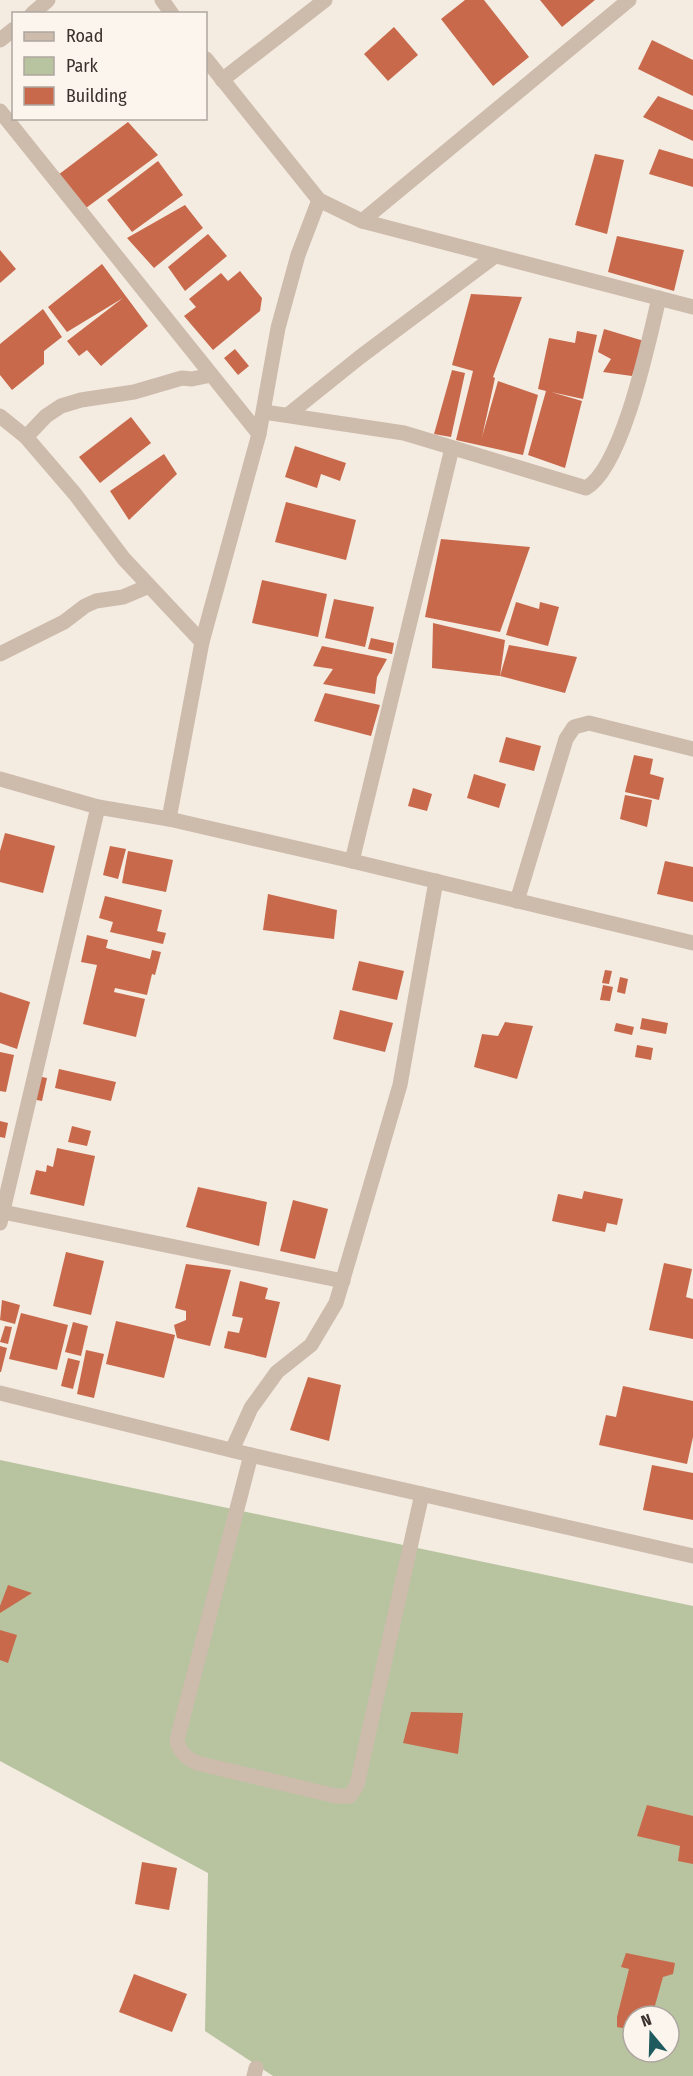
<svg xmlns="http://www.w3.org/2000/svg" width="693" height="2076" viewBox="0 0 693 2076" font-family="'Fira Sans Condensed',sans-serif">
<rect width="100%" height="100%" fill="#f4ebe1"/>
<path fill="#b8c4a0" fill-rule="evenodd" d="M0 1460 693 1606V2076H273L205 2031 208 1873 0 1761ZM633 2016H669V2052H633Z"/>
<g fill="#c8694b">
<path d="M465 0H484L529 57 493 86 441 19Z"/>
<path d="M540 0H595L562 27Z"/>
<path d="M394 27 418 55 388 81 364 54Z"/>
<path d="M652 40 693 60V96L638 69Z"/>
<path d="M658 96 693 110V141L643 117Z"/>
<path d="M128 122 158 155 86 208 58 175Z"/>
<path d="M659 149 693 159V187L649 174Z"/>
<path d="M595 154 624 160 607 234 575 225Z"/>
<path d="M158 161 183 195 132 232 107 200Z"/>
<path d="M185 205 203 228 154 268 127 238Z"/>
<path d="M208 234 227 256 185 291 168 267Z"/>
<path d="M617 236 684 250 674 291 608 272Z"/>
<path d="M0 250 16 269 0 283Z"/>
<path d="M102 264 148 326 101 366 87 350 79 356 67 341 123 298 67 332 48 307Z"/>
<path d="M240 271 262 298 260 311 213 350 184 316 196 307 189 299 221 273 228 281Z"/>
<path d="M471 294 522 297 493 377 495 378 482 437 498 381 538 395 523 455 456 440 473 371 452 365Z"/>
<path d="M43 309 62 337 44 351V364L12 390 0 375V344Z"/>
<path d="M604 329 644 341 632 376 603 372 611 359 598 352Z"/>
<path d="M577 331 597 335 583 399 551 392 582 401 565 468 528 455 546 391 538 389 549 338 575 343Z"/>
<path d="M235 349 249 366 238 375 224 358Z"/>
<path d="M452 370 465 373 451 437 434 434Z"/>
<path d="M131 417 151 443 100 483 79 457Z"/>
<path d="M295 446 346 463 340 481 321 474 317 488 285 477Z"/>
<path d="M164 454 177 474 129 520 110 491Z"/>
<path d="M286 502 356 520 346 560 275 542Z"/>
<path d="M441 539 530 547 500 632 425 617Z"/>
<path d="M262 580 327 594 318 637 252 623Z"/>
<path d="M334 599 374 607 365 647 325 638Z"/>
<path d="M516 602 539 609 540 602 559 607 548 646 506 635Z"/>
<path d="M433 623 505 640 500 676 432 668Z"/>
<path d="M371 638 394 643 392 654 368 649Z"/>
<path d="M509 645 577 657 565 693 500 676Z"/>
<path d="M322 646 387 659 377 677 375 694 323 684 333 669 313 666Z"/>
<path d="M325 693 380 705 371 736 314 721Z"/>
<path d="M506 737 541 746 534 771 499 762Z"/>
<path d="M634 755 653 759 650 774 664 778 659 800 625 792Z"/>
<path d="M474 774 506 784 499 808 467 798Z"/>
<path d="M413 788 432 794 427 811 408 806Z"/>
<path d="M625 795 652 800 647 827 620 819Z"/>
<path d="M5 833 55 846 43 893 0 882V851Z"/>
<path d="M110 846 126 849 118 879 103 875Z"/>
<path d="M128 851 173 860 166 892 122 883Z"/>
<path d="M665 861 693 867V902L657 894Z"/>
<path d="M268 894 337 910 334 939 263 930Z"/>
<path d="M105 896 162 910 157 931 166 933 163 944 110 932 113 922 99 918Z"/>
<path d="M87 935 108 940 106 948 150 959 152 950 161 952 155 975 152 974 147 995 115 988 114 992 145 999 136 1037 83 1024 97 965 81 962Z"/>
<path d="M359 961 404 971 397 1000 352 990Z"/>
<path d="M605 970 612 971 609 984 602 983Z"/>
<path d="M620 977 628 979 625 994 617 992Z"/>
<path d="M603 985 613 987 610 1001 600 1000Z"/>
<path d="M0 992 30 1002 17 1049 0 1043Z"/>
<path d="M340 1010 393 1023 385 1052 333 1039Z"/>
<path d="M642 1018 668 1023 666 1034 640 1029Z"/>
<path d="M505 1022 533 1026 517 1079 474 1067 482 1034 498 1036Z"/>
<path d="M616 1023 634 1027 632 1035 614 1031Z"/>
<path d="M637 1045 653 1048 651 1060 635 1057Z"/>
<path d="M0 1052 14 1055 6 1092 0 1091Z"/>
<path d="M59 1069 116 1082 111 1101 55 1088Z"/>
<path d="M37 1076 47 1078 42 1101 32 1099Z"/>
<path d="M0 1121 8 1123 5 1138 0 1137Z"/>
<path d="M72 1126 91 1131 87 1146 68 1142Z"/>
<path d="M57 1148 95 1156 84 1206 30 1194 36 1170 46 1172 47 1165 53 1167Z"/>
<path d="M198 1187 267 1202 259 1246 186 1227Z"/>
<path d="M584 1191 623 1199 617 1225 607 1223 605 1232 552 1221 558 1194 582 1199Z"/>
<path d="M293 1200 328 1209 315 1259 280 1251Z"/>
<path d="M66 1252 104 1261 91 1315 53 1306Z"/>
<path d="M664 1263 692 1269 686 1297 693 1299V1339L649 1330Z"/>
<path d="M186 1264 231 1270 210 1346 177 1338 174 1325 186 1320V1311L175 1308Z"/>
<path d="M240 1281 268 1288 265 1299 280 1302 266 1358 224 1348 228 1331 239 1333 243 1318 232 1316Z"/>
<path d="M2 1300 20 1305 15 1324 0 1320Z"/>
<path d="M21 1313 68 1325 57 1370 9 1359Z"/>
<path d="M116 1321 175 1335 164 1378 106 1364Z"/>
<path d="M73 1322 88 1326 81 1356 65 1352Z"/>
<path d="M5 1326 12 1327 8 1344 0 1342Z"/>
<path d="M0 1346 7 1348 1 1372H0Z"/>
<path d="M86 1350 104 1354 94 1398 77 1394Z"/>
<path d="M68 1358 80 1361 73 1389 61 1386Z"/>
<path d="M308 1377 341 1385 329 1441 290 1430Z"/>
<path d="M623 1386 693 1401V1437L687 1464 599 1445 606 1415 616 1417Z"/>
<path d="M652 1465 693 1473V1520L643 1510Z"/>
<path d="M8 1585 32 1593 0 1613V1606Z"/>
<path d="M0 1630 17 1635 8 1663 0 1660Z"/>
<path d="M411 1712 463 1713 458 1754 403 1743Z"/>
<path d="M647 1805 693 1816V1864L678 1861 680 1846 637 1836Z"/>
<path d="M142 1862 177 1868 169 1910 135 1904Z"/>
<path d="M626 1953 675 1963 673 1974 663 1977 652 2016H633V2030L617 2027V2017L629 1969 621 1967Z"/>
<path d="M134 1974 187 1994 172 2032 119 2012Z"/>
</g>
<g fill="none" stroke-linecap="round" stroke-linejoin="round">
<g stroke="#cdbbac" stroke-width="15">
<path d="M162 0 172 14"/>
<path d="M32 14 48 0"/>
<path d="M0 40 14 29"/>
<path d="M206 59 319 200 362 221 693 307"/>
<path d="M222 80 325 0"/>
<path d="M0 111 259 434"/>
<path d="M362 221 629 0"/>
<path d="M264 412 404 433 586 488C623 467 649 340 659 298"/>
<path d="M289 414 360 357 495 256"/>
<path d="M0 416 26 437 75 494 124 559 202 642"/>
<path d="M26 437 46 416 61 406 81 400 134 392 182 378 192 379 211 375"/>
<path d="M0 654 64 622 85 606 96 601 123 597 149 586"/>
<path d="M0 779 98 807 169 819 352 861 693 943"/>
<path d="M169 819 202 642 259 434 278 328 298 255 319 200"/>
<path d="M352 861 452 448"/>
<path d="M517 901 566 739 574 727 589 723 693 749"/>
<path d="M3 1212 343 1281"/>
<path d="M0 1223 98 807"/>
<path d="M0 1393 251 1455 693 1556"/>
<path d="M232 1450 251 1408 277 1372 311 1345 336 1303 400 1085 436 881"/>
<path d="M251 1455 177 1740C179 1752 186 1758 197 1763L336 1796H350L357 1785 422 1494"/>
<path d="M254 2076 256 2068"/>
</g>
</g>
<rect x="12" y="12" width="195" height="108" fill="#fbf5ee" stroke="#aea6a0" stroke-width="1.5"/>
<rect x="24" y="32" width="30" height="9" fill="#cdbbac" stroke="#aea6a0" stroke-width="1.5"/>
<text x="66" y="42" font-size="18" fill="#3b302b">Road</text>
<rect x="24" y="57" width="30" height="18" fill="#b8c4a0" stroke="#aea6a0" stroke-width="1.5"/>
<text x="66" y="72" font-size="18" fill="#3b302b">Park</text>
<rect x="24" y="87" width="30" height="18" fill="#c8694b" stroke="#aea6a0" stroke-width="1.5"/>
<text x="66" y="102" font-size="18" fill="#3b302b">Building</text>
<g transform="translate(651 2034) rotate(341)"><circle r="28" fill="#fbf5ee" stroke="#aea6a0" stroke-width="1.5"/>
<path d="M0-4.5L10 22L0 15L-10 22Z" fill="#1f5a5e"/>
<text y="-9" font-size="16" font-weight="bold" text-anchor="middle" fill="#3b302b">N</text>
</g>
</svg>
